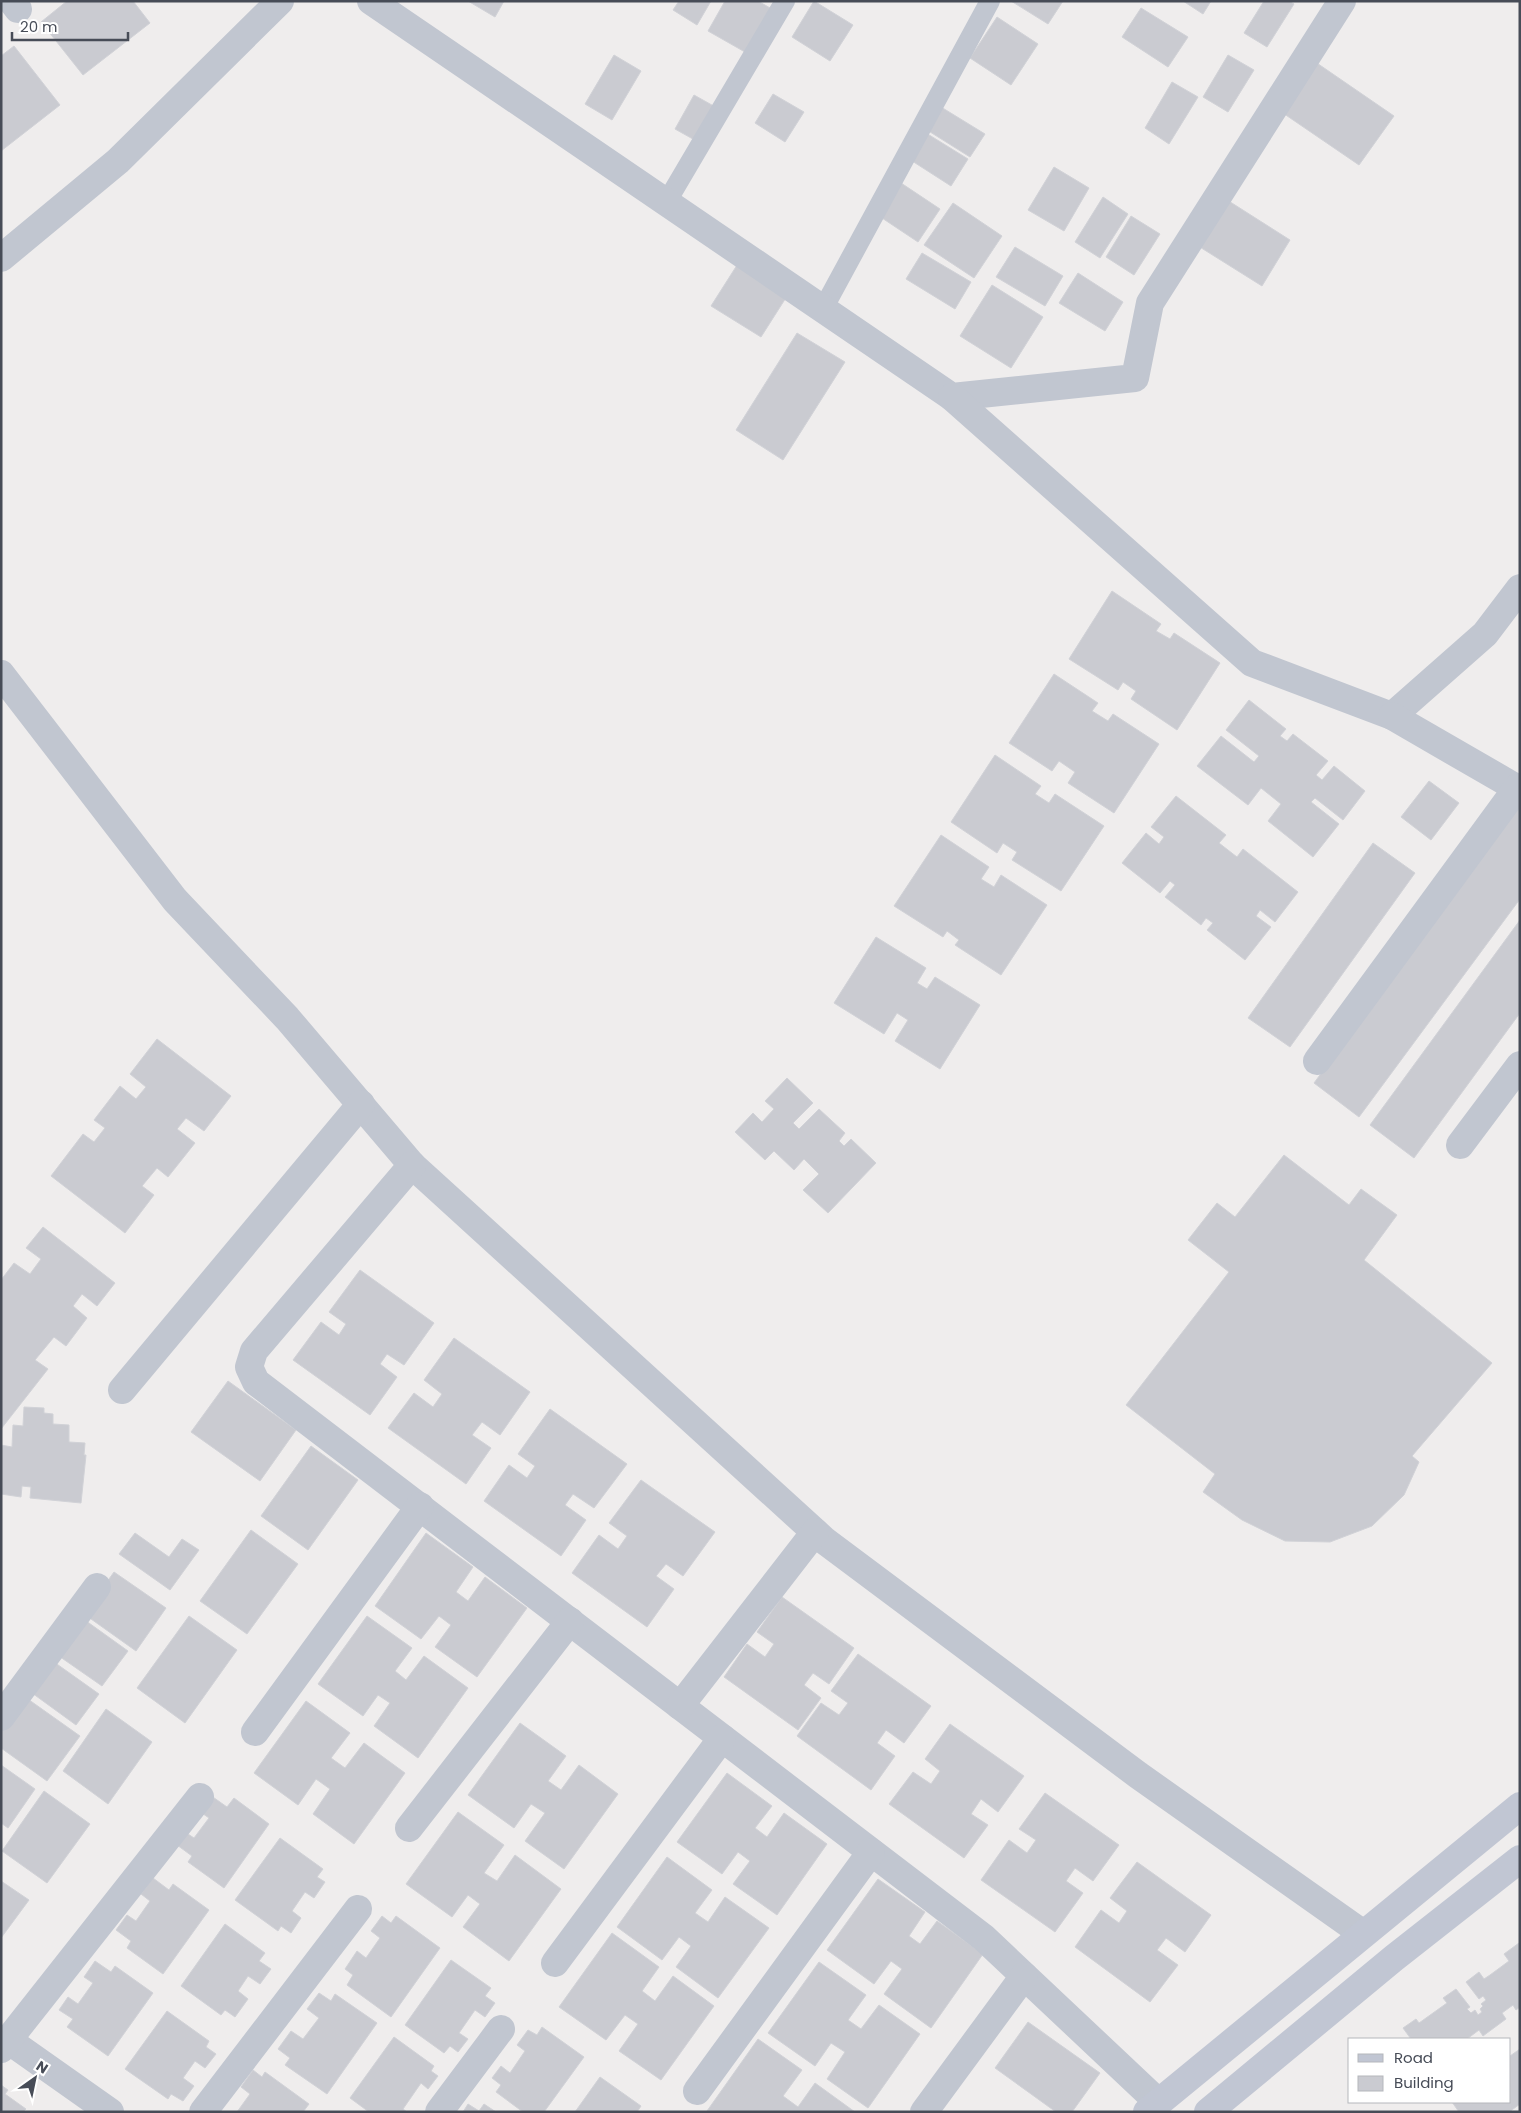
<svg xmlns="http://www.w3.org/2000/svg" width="1521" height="2113" viewBox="0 0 1521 2113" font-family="Poppins,sans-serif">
<rect width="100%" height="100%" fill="#efeded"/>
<g fill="#cacbd1" stroke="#d1d2d7">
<path d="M67 1H133L150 23 83 75 41 22Z"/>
<path d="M468 1H504L495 17Z"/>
<path d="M679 1H711L697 25 673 10Z"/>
<path d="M725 1H758L777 12 752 56 708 31Z"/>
<path d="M814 1 853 25 830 61 792 37Z"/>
<path d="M1011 1H1063L1048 24Z"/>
<path d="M1183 1H1211L1203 14Z"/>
<path d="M1264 1H1289L1294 4 1267 47 1244 33Z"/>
<path d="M1141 8 1188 37 1168 67 1122 37Z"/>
<path d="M997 17 1038 44 1011 85 970 58Z"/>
<path d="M14 46 60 105 1 151V56Z"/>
<path d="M614 55 641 71 612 120 585 104Z"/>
<path d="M1228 55 1254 70 1228 112 1203 97Z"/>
<path d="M1311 59 1394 116 1359 165 1277 109Z"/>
<path d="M1172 82 1198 97 1169 144 1145 128Z"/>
<path d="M773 94 804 112 785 142 755 123Z"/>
<path d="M694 95 719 109 700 143 675 129Z"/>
<path d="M941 107 985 134 970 157 927 130Z"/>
<path d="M926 133 968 159 951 186 909 159Z"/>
<path d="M1054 167 1089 188 1064 231 1028 210Z"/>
<path d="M898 181 940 209 918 242 876 214Z"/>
<path d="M1103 197 1128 214 1100 258 1075 242Z"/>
<path d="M1224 198 1290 240 1262 286 1195 244Z"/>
<path d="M953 203 1002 236 974 278 924 245Z"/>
<path d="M1131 216 1160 234 1134 275 1106 257Z"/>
<path d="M1015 247 1063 276 1045 306 996 277Z"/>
<path d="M922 253 971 282 955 309 906 279Z"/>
<path d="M739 262 789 293 761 337 711 306Z"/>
<path d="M1078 273 1123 302 1105 331 1059 303Z"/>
<path d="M992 285 1043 317 1011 368 960 336Z"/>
<path d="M797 333 845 362 783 460 736 430Z"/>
<path d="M1112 591 1161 624 1156 631 1170 639 1174 633 1220 663 1177 730 1131 699 1136 691 1123 682 1118 690 1069 659Z"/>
<path d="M1054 674 1098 703 1092 711 1108 721 1113 714 1159 744 1114 813 1068 783 1075 772 1059 761 1052 771 1009 743Z"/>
<path d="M1249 700 1286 729 1280 736 1287 741 1293 734 1328 761 1316 775 1322 780 1334 766 1365 791 1343 820 1315 798 1311 802 1339 824 1313 857 1268 821 1281 804 1261 788 1248 805 1197 766 1221 736 1254 762 1259 756 1226 730Z"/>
<path d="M995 755 1041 786 1035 794 1049 803 1055 794 1104 826 1061 891 1012 860 1017 852 1003 843 997 853 951 822Z"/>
<path d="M1429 781 1459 803 1431 840 1401 817Z"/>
<path d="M1176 796 1226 835 1219 843 1237 857 1243 849 1298 892 1275 922 1260 910 1256 916 1271 927 1245 960 1207 930 1213 923 1206 918 1201 925 1165 897 1175 885 1170 881 1160 893 1122 863 1146 833 1159 844 1164 837 1151 827Z"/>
<path d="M1520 804V899L1359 1117 1314 1083Z"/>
<path d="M941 835 989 867 981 879 994 887 1001 875 1047 905 1001 975 955 945 959 940 947 931 943 937 894 906Z"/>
<path d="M1373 843 1415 873 1290 1047 1248 1018Z"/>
<path d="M1520 920V1013L1414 1158 1370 1125Z"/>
<path d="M876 937 926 968 917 983 927 989 935 977 980 1005 940 1069 895 1041 908 1020 897 1013 884 1034 834 1003Z"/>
<path d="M157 1039 231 1096 204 1131 186 1118 177 1129 195 1143 168 1177 157 1168 142 1186 154 1195 125 1233 51 1176 83 1134 94 1142 105 1128 94 1120 120 1086 136 1099 146 1087 130 1074Z"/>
<path d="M787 1078 813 1103 793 1123 799 1129 819 1109 845 1133 839 1141 844 1146 851 1139 876 1163 828 1213 803 1190 819 1174 804 1159 794 1170 774 1151 765 1160 735 1132 753 1113 762 1122 774 1109 765 1101Z"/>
<path d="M1284 1155 1349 1205 1361 1189 1397 1215 1364 1260 1492 1363 1412 1456 1419 1462 1404 1495 1372 1526 1330 1542 1285 1541 1242 1520 1203 1492 1215 1474 1126 1405 1229 1272 1188 1240 1217 1203 1235 1217Z"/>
<path d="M43 1227 115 1283 97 1306 82 1294 73 1306 87 1318 66 1346 54 1337 35 1360 48 1369 1 1429V1280L14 1263 30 1274 41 1259 26 1248Z"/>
<path d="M360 1270 434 1323 404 1365 387 1354 380 1364 397 1377 370 1415 293 1360 321 1322 339 1335 346 1324 329 1312Z"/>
<path d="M454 1338 530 1392 500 1435 482 1422 472 1435 491 1448 466 1484 388 1428 414 1393 433 1407 442 1394 424 1380Z"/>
<path d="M228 1381 296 1430 260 1481 191 1432Z"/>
<path d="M24 1407 44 1408V1413L53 1414V1424L69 1425V1442L85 1443 84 1455H86L81 1503 30 1498 31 1487 22 1486 21 1497 1 1494V1445L12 1447 13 1425 23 1426Z"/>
<path d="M550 1409 627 1464 594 1508 573 1494 565 1505 586 1520 561 1556 484 1501 509 1465 527 1478 535 1466 518 1454Z"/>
<path d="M311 1446 358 1480 308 1550 261 1516Z"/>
<path d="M641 1480 715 1532 683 1576 666 1564 656 1576 674 1589 647 1627 572 1573 599 1535 618 1549 627 1536 609 1523Z"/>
<path d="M251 1530 298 1564 247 1634 200 1601Z"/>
<path d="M135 1533 169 1557 182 1539 199 1550 170 1590 119 1554Z"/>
<path d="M426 1533 473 1567 456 1592 468 1601 485 1577 527 1608 477 1677 435 1647 451 1625 439 1616 421 1639 375 1606Z"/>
<path d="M114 1572 166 1608 136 1651 84 1614Z"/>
<path d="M782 1597 854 1648 829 1684 813 1673 804 1685 821 1698 798 1730 724 1677 747 1644 765 1657 774 1644 757 1632Z"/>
<path d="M189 1616 237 1650 185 1723 137 1688Z"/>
<path d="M367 1616 412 1648 395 1671 406 1680 424 1656 468 1688 418 1758 374 1726 390 1703 378 1695 363 1716 318 1684Z"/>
<path d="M82 1618 128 1651 102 1686 56 1654Z"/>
<path d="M858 1654 931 1706 904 1743 886 1730 877 1743 895 1756 871 1790 797 1736 821 1703 839 1715 848 1703 831 1691Z"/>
<path d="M54 1662 99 1694 76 1725 32 1693Z"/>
<path d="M25 1697 80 1736 47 1781 1 1748V1730Z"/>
<path d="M306 1701 350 1733 331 1758 345 1768 364 1743 405 1773 354 1844 313 1814 330 1789 316 1779 298 1805 254 1773Z"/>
<path d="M106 1709 152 1742 108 1804 63 1771Z"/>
<path d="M520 1723 566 1756 548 1781 561 1790 579 1765 618 1794 564 1869 525 1841 545 1813 531 1804 514 1828 468 1795Z"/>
<path d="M950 1724 1024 1776 998 1812 981 1799 971 1814 988 1825 964 1858 889 1804 913 1772 931 1784 940 1771 925 1759Z"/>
<path d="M1 1765 35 1789 8 1828 1 1823Z"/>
<path d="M727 1773 772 1806 755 1828 767 1837 784 1813 827 1844 777 1915 733 1884 750 1861 738 1852 722 1874 677 1842Z"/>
<path d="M44 1791 90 1824 47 1883 2 1851Z"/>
<path d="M1045 1793 1119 1845 1093 1881 1075 1868 1066 1881 1083 1893 1055 1932 981 1880 1009 1840 1027 1853 1036 1840 1019 1829Z"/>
<path d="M210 1795 227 1807 234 1798 269 1824 224 1888 188 1862 192 1856 177 1845 185 1832 194 1838 209 1818 199 1811Z"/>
<path d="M458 1812 504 1845 484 1873 497 1881 515 1855 561 1889 509 1961 463 1927 480 1904 468 1895 452 1917 406 1884Z"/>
<path d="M280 1838 323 1869 317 1877 325 1882 314 1898 305 1892 292 1911 301 1918 291 1933 281 1926 278 1931 235 1900Z"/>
<path d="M667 1857 712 1890 695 1913 708 1922 725 1897 769 1928 718 1998 676 1967 691 1946 679 1937 662 1960 617 1927Z"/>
<path d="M1137 1862 1211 1915 1185 1952 1166 1938 1157 1950 1178 1965 1150 2002 1075 1947 1101 1910 1119 1923 1127 1911 1110 1898Z"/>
<path d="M153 1878 169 1890 173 1884 209 1910 163 1974 127 1948 131 1941 116 1930 127 1915 136 1921 150 1901 141 1894Z"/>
<path d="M878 1879 925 1912 909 1936 920 1944 937 1921 983 1954 931 2028 884 1994 902 1969 891 1961 874 1984 827 1950Z"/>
<path d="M1 1881 29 1900 1 1938Z"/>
<path d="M382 1916 391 1923 396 1916 440 1948 391 2017 347 1985 353 1975 345 1969 357 1951 366 1958 380 1938 371 1931Z"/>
<path d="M225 1924 265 1953 259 1961 271 1969 260 1984 248 1976 238 1991 248 1999 235 2017 225 2010 221 2015 181 1986Z"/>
<path d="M612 1933 659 1967 642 1991 655 2001 673 1976 714 2006 661 2080 619 2051 638 2024 625 2015 606 2040 559 2007Z"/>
<path d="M1519 1943 1520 2007 1516 2010 1513 2005 1502 2013 1506 2019 1483 2036 1479 2030 1467 2039H1411L1403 2028 1416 2019 1419 2023 1447 2003 1443 1998 1456 1989 1470 2007 1467 2009 1471 2013 1475 2010 1478 2015 1482 2012 1480 2009 1483 2006 1481 2004 1486 2000 1483 1996 1479 1999 1466 1982 1479 1972 1484 1979 1490 1975 1509 1961 1504 1954Z"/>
<path d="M451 1960 491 1988 485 1996 495 2003 485 2017 475 2010 459 2033 468 2039 458 2052 450 2046 444 2053 405 2025Z"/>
<path d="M95 1961 111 1972 115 1966 153 1993 108 2056 67 2027 73 2019 59 2010 68 1997 78 2004 93 1983 84 1977Z"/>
<path d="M819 1962 866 1995 848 2020 861 2029 879 2005 920 2034 868 2108 827 2079 845 2052 831 2043 815 2066 768 2033Z"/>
<path d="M319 1993 331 2001 335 1994 377 2023 327 2094 285 2065 290 2058 278 2049 291 2031 303 2039 319 2018 307 2009Z"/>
<path d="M167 2011 209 2041 206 2047 216 2054 205 2068 195 2061 183 2078 194 2086 183 2101 171 2094 168 2099 125 2069Z"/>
<path d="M1028 2022 1100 2073 1072 2112H1056L995 2068Z"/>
<path d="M542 2027 584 2057 544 2112H523L496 2092 501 2085 492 2078 501 2066 510 2073 525 2051 517 2045 528 2030 537 2035Z"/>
<path d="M394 2037 434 2066 431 2071 438 2076 428 2089 421 2083 403 2109 407 2112H369L350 2098Z"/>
<path d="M758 2039 802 2070 783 2096 798 2107 815 2083 855 2112 707 2111Z"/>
<path d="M1520 2049V2104L1509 2112H1459L1452 2102H1510V2056Z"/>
<path d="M253 2070 262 2077 265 2072 309 2104 303 2112H237L250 2094 241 2087Z"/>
<path d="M600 2077 641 2106 637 2112H575Z"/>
<path d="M1 2085 8 2090 5 2094 26 2109 23 2112H1Z"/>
<path d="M468 2104 479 2111 484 2104 496 2112H463Z"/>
</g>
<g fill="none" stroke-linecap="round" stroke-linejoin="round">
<g stroke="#c1c6d0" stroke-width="20">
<path d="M666 203 785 1"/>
<path d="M823 309 990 1"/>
</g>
<g stroke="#c1c6d0" stroke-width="28">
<path d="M12 1 18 9"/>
<path d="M371 1 952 397 1135 378 1150 303 1342 1"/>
<path d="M1 258 118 161 280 1"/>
<path d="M952 397 1252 663 1392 716 1485 634 1520 588"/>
<path d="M1 674 175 900 287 1018 412 1165 825 1541 1138 1775 1362 1933"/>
<path d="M1392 716 1520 790"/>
<path d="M1317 1061 1517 788"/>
<path d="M1460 1145 1520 1065"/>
<path d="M412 1165 254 1351 249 1367 256 1382 984 1938 1158 2102"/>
<path d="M122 1390 361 1104"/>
<path d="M680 1706 815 1532"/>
<path d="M1 1717 97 1587"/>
<path d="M255 1732 420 1506"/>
<path d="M409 1828 570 1621"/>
<path d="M555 1963 722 1738"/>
<path d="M8 2040 110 2112"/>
<path d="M1 2049 200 1797"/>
<path d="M697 2091 871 1852"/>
<path d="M203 2112 358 1909"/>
<path d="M439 2112 501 2029"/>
<path d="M924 2112 1024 1976"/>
</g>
<g stroke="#c1c6d3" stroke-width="28">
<path d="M1147 2112 1520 1806"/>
<path d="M1208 2112 1394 1958 1520 1859"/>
</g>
</g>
<rect width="1521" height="2113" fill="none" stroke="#474c57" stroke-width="5"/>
<rect x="1348" y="2038" width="162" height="65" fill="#ffffff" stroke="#b5b7bc"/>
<rect x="1358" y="2054" width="25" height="8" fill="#c1c6d3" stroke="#b5b7bc"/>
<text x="1394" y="2063" font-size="15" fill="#474c57">Road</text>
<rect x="1358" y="2076" width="25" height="15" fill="#cacbd1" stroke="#b5b7bc"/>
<text x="1394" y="2088" font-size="15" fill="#474c57">Building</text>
<g transform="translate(35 2078) rotate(33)" stroke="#ffffff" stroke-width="4" paint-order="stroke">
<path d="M0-4L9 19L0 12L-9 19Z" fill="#474c57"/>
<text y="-8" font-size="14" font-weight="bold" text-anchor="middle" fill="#474c57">N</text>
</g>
<path d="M12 32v8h116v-8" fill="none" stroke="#474c57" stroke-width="2.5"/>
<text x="20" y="32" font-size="15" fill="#474c57" stroke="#ffffff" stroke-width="4" paint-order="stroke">20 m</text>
</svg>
